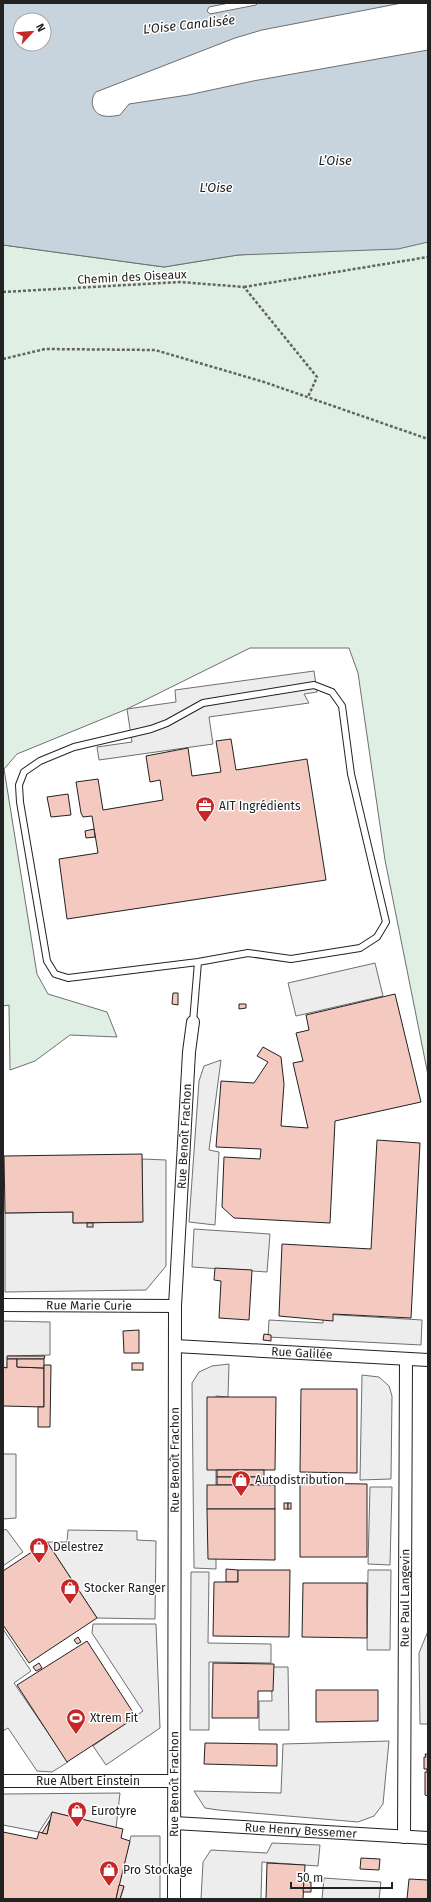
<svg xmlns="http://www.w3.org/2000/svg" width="431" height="1902" viewBox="0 0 431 1902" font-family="'Fira Sans',sans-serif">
<rect width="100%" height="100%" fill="#fff"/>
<path fill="#e0efe3" stroke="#6f6f6f" d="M428 241V1075L385 860 358 673 349 648H250L127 709 17 754 4 769 37 974 48 994 107 1012 117 1037 70 1035 35 1061 10 1070 9 1005 3 1006V245L164 267 238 255Z"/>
<g fill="#ededed" stroke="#6f6f6f">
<path d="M314 671 317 692 304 694 309 703 209 717 213 744 99 760 97 747 132 742 127 709 176 702 175 690Z"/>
<path d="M375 963 383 996 296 1016 288 983Z"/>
<path d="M221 1060 209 1150 219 1152 215 1225 189 1222 199 1081 204 1066Z"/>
<path d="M142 1159 166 1160V1266L146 1290 5 1292V1213L73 1212V1223L142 1222Z"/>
<path d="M194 1229 270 1234 267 1272 192 1267Z"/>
<path d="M323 1314 422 1320 421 1345 268 1337 269 1320 323 1323Z"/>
<path d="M3 1321 50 1322V1355L8 1356 7 1368 3 1367Z"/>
<path d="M229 1364 228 1397 216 1396V1569L194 1568 192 1383 199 1372 212 1366Z"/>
<path d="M362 1375 379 1377 389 1386 392 1396 391 1479 360 1480Z"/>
<path d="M3 1454H16V1518L3 1519Z"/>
<path d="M370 1487H392L390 1565 368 1564Z"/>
<path d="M6 1529 23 1552 3 1566V1531Z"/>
<path d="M68 1530 137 1531V1540L156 1541 155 1619 97 1618 47 1542H67Z"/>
<path d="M368 1570H391L390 1650H367Z"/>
<path d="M191 1572H209L208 1643 271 1644V1663L209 1662V1730H190Z"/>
<path d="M93 1624H156L160 1728 106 1765 93 1746 143 1711 92 1633Z"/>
<path d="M3 1629 31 1671 14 1683 68 1762 52 1772 37 1771 8 1728 3 1731Z"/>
<path d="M428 1631V1724H420L419 1653Z"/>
<path d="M271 1667H288L289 1730H259V1701H272Z"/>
<path d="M389 1741 383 1804 374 1816 358 1822 218 1810 205 1808 194 1791 281 1793 283 1744Z"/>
<path d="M120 1793 116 1828 52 1812 39 1832 3 1825V1794Z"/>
<path d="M131 1836H160V1899H120L124 1887 119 1885Z"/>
<path d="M272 1843 320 1845 318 1866 262 1862 261 1899H201L203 1862 211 1850 267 1853Z"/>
<path d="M324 1878 381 1882 379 1899H322Z"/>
</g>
<path fill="#c7d3dd" stroke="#6f6f6f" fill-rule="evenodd" d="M3 3H229L209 7 207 11 210 14 256 5 258 3H402L262 30 235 38 96 92C89 100 92 114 104 116 109 117 115 116 120 115L129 104 188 95 253 81 428 50V242L398 249 238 255 164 267 3 245ZM20 20H44V44H20Z"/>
<g fill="#f3c9c0" stroke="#222">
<path d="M231 739 236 770 307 759 326 880 67 919 59 859 98 853 92 816 83 817 81 813 76 782 98 779 103 810 163 800 160 780 150 782 146 756 188 748 192 776 221 772 216 741Z"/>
<path d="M68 794 71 815 51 817 47 797Z"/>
<path d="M94 829 95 837 86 838 85 831Z"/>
<path d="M173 993H178V1005L172 1004Z"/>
<path d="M395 994 421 1102 335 1121 330 1223 234 1218 222 1207 224 1157 260 1159 261 1149 216 1147 221 1081 254 1083 268 1062 257 1056 263 1047 281 1057 284 1084 281 1126 308 1128 293 1063 303 1061 296 1033 309 1030 306 1015Z"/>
<path d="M239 1004H246V1008L239 1009Z"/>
<path d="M377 1140 420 1143 411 1318 333 1314V1321L279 1316 282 1244 371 1249Z"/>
<path d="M142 1154 143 1222 73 1223V1212L5 1213 4 1156Z"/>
<rect x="87" y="1223" width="6" height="4"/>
<path d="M215 1268 252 1270 249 1320 219 1318 221 1281 214 1280Z"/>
<path d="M139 1330V1353H124L123 1331Z"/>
<path d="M264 1334 271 1335V1341L263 1340Z"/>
<path d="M7 1356H45L44 1359H7Z"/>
<path d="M7 1359H17V1367L44 1368V1407L3 1406V1367L7 1368Z"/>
<path d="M17 1359H44V1368L17 1367Z"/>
<rect x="132" y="1363" width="11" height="7"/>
<path d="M44 1365H51L50 1427H38V1407H44Z"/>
<path d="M301 1389H357V1473L300 1472Z"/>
<path d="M207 1397H276L275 1470H207Z"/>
<rect x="217" y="1470" width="47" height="7"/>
<rect x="217" y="1477" width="47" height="8"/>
<path d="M300 1483 367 1484V1557H300Z"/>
<rect x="207" y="1485" width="68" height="24"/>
<rect x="284" y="1503" width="4" height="6"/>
<rect x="288" y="1503" width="3" height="6"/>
<path d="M207 1509H275V1560L208 1559Z"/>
<path d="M47 1542 97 1618 29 1663 3 1625V1571Z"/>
<path d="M226 1569 238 1570V1582H226Z"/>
<path d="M238 1570H290L289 1637 213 1636 214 1582H238Z"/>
<path d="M303 1583H367V1638L302 1637Z"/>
<path d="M78 1637 81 1642 77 1644 74 1640Z"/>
<path d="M87 1641 136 1717 67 1762 17 1685Z"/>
<path d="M39 1663 42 1668 36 1671 33 1667Z"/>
<path d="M213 1663 274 1664 273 1691H258V1718H212Z"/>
<path d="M316 1690H378V1721L316 1722Z"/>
<path d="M205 1743 277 1744V1766L204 1764Z"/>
<path d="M425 1754H428V1796L425 1795V1772H427V1769H424V1757H426Z"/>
<path d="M52 1812 123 1829 121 1838 130 1841 116 1899H3V1832L37 1839 39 1832 47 1834Z"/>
<path d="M50 1820 47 1834 42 1833Z"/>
<path d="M361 1858 380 1859 379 1870 360 1869Z"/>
<path d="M267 1863 305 1865 303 1899H266Z"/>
<path d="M409 1879 428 1880V1899H407Z"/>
<path d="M304 1882H311V1892H303Z"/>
<path d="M119 1885 124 1886 120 1899H116Z"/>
</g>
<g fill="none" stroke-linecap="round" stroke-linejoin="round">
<defs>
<path id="lane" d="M193 1022 198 962 248 953 291 959 360 948 377 937 386 922 351 774 342 706 332 692 314 685 203 703 167 723 151 729 74 747 40 761 24 772 19 785 20 802 47 961 55 974 68 978 198 962"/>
<g id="street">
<path id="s1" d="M3 1305 175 1306"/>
<path id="s2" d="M175 1346 428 1360"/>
<path id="s3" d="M3 1781H174"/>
<path id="s4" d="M174 1823 428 1838"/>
<path id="s5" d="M404 1837 406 1359"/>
<path id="s6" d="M174 1899 175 1306 189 1052 193 1022"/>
</g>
</defs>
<use href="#lane" stroke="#222" stroke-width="8"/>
<use href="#street" stroke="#222" stroke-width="14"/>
<g stroke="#646464" stroke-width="2.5" stroke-dasharray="3 2" stroke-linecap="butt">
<path d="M244 287 428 257"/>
<path d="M3 292 180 282 244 287 317 377 308 397"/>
<path d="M3 359 45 349 155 350 264 382 428 439"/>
</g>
<use href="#lane" stroke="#fff" stroke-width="6"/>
<use href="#street" stroke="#fff" stroke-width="12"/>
</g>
<defs>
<symbol id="office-pin" viewBox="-11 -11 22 30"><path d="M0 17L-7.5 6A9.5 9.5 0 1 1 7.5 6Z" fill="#c62828" stroke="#fff"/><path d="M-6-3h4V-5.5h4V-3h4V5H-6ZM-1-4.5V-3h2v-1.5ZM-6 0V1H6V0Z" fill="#fff"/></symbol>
<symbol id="shop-pin" viewBox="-11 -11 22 30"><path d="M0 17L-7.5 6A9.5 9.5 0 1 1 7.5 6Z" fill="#c62828" stroke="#fff"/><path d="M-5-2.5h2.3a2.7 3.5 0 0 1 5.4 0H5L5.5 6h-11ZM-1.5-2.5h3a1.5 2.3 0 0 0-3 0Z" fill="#fff"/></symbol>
<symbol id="stadium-pin" viewBox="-11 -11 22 30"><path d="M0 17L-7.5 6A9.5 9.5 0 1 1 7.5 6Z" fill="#c62828" stroke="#fff"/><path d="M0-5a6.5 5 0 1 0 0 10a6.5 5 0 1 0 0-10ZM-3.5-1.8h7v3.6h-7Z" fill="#fff"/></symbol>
</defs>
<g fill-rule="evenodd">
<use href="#office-pin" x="194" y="795" width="22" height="30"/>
<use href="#shop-pin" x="230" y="1469" width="22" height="30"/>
<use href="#shop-pin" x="28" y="1536" width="22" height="30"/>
<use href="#shop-pin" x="59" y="1577" width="22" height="30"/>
<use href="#stadium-pin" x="65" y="1707" width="22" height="30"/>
<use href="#shop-pin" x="66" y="1800" width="22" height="30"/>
<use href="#shop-pin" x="98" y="1859" width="22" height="30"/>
</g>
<g text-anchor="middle" stroke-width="3" stroke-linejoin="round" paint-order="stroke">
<g font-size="12" fill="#222" stroke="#fff">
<text transform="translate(132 277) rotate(-3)" y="4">Chemin des Oiseaux</text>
<text dy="4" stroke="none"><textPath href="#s6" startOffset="763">Rue Benoît Frachon</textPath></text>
<text dy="4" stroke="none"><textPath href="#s1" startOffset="86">Rue Marie Curie</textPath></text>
<text dy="4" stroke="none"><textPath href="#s2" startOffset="127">Rue Galilée</textPath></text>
<text dy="4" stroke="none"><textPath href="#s6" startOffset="439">Rue Benoît Frachon</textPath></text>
<text dy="4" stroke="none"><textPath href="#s5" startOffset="239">Rue Paul Langevin</textPath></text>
<text dy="4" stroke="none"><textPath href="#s3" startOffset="85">Rue Albert Einstein</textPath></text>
<text dy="4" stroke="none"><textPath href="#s6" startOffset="115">Rue Benoît Frachon</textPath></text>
<text dy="4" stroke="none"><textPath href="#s4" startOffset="127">Rue Henry Bessemer</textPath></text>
</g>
<g font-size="12" fill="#222" stroke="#fff" text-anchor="start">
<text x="219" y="810">AIT Ingrédients</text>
<text x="255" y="1484">Autodistribution</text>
<text x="53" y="1551">Delestrez</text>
<text x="84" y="1592">Stocker Ranger</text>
<text x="90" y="1722">Xtrem Fit</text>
<text x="91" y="1815">Eurotyre</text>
<text x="123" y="1874">Pro Stockage</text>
</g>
<g font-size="13" font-style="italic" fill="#222" stroke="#fff">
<text transform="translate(189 24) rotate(-6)" y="5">L'Oise Canalisée</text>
<text x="335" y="165">L’Oise</text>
<text x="216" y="192">L'Oise</text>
</g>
</g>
<rect width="431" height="1902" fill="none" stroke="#222222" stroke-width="8"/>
<g transform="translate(32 32) rotate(64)"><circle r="19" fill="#ffffff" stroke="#a7a7a7"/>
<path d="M0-3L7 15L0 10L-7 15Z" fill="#c62828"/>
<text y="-6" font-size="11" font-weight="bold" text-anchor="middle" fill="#222222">N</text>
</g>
<path d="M291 1882v6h101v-6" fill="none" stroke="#222222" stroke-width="2"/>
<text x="297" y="1882" font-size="12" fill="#222222" stroke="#ffffff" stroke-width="3" paint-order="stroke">50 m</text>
</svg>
